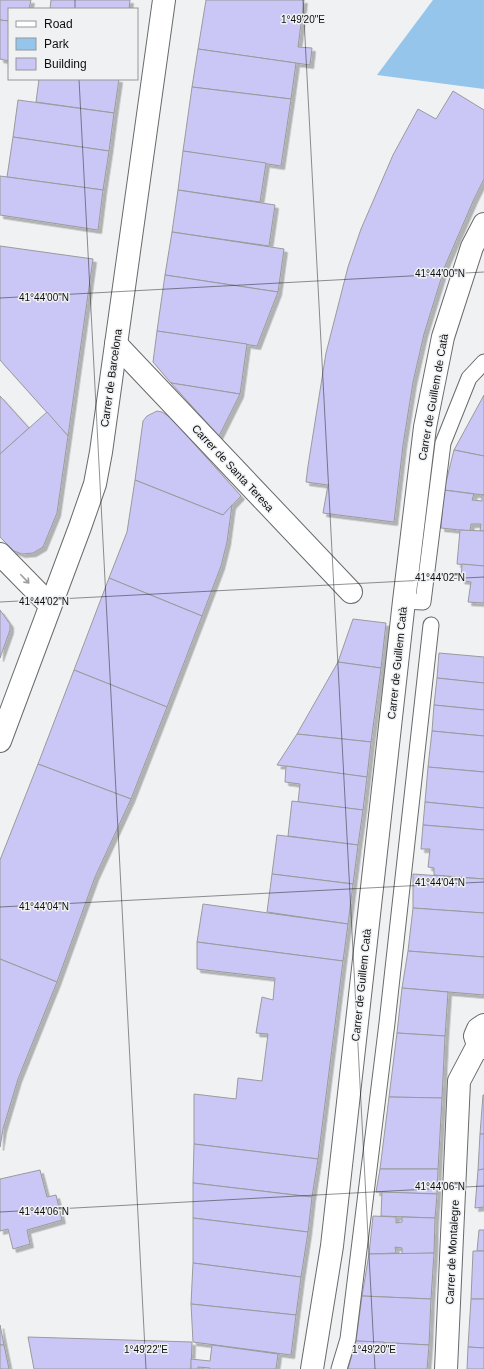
<svg xmlns="http://www.w3.org/2000/svg" width="484" height="1369" viewBox="0 0 484 1369" font-family="Helvetica,sans-serif">
<defs>
<filter id="shadow"><feDropShadow dx="3.5" dy="3.5" stdDeviation="0" flood-color="#0004"/></filter>
</defs>
<rect width="100%" height="100%" fill="#eff1f3"/>
<path fill="#95c5eb" d="M433 0H484V89L377 75Z"/>
<g fill="#cac7f6" stroke="#9a9a9c" filter="url(#shadow)">
<path d="M0 0H31L29 9H9V21L0 20Z"/>
<path d="M51 0H130L129 9H50Z"/>
<path d="M206 0H304L298 47 312 48 310 65 198 49Z"/>
<path d="M0 20 9 21V61L0 59Z"/>
<path d="M198 49 296 63 291 99 192 87Z"/>
<path d="M39 79H119L114 113 36 102Z"/>
<path d="M192 87 291 99 281 166 183 151Z"/>
<path d="M453 91 484 110V179L474 199 445 266 424 334 413 382 403 445 394 522 323 513 328 485 306 482 308 466 326 353 348 267 361 229 393 155 418 109 436 119Z"/>
<path d="M18 100 114 113 109 151 13 137Z"/>
<path d="M13 137 109 151 103 190 7 177Z"/>
<path d="M183 151 266 163 260 202 178 190Z"/>
<path d="M0 176 103 190 98 230 0 215Z"/>
<path d="M178 190 275 205 269 246 172 232Z"/>
<path d="M172 232 284 249 278 292 165 275Z"/>
<path d="M0 246 93 259 68 436 0 360Z"/>
<path d="M165 275 278 292 257 346 157 331Z"/>
<path d="M157 331 247 344 240 394 171 383 153 362Z"/>
<path d="M171 383 240 394 219 436Z"/>
<path d="M484 395V456L454 450Z"/>
<path d="M0 396 29 428 0 454Z"/>
<path d="M157 411 162 412 171 418 241 496 223 515 135 480 143 421 147 416Z"/>
<path d="M47 412 68 436 57 513 43 547 33 553 22 554 14 551 0 537V454Z"/>
<path d="M454 450 484 456V495L444 490Z"/>
<path d="M135 480 223 515 232 505 227 542 221 566 202 616 109 578 127 532Z"/>
<path d="M444 490 474 494 472 500 482 501V495H484V531H480L481 524H471L470 531 441 528Z"/>
<path d="M460 530 484 531V566L457 564Z"/>
<path d="M462 564 484 566V603L468 602 471 582 461 580Z"/>
<path d="M109 578 202 616 167 707 74 670Z"/>
<path d="M0 610 10 624V630L0 658Z"/>
<path d="M353 619 386 623 381 668 338 662Z"/>
<path d="M439 653 484 657V683L437 678Z"/>
<path d="M338 662 381 668 371 742 297 734Z"/>
<path d="M74 670 167 707 131 799 38 764Z"/>
<path d="M437 678 484 683V710L434 705Z"/>
<path d="M434 705 484 710V736L432 731Z"/>
<path d="M432 731 484 736V772L428 767Z"/>
<path d="M297 734 371 742 367 777 277 765Z"/>
<path d="M38 764 131 799 95 877 57 982 0 959V860Z"/>
<path d="M286 766 367 777 363 810 298 802 300 784 285 782Z"/>
<path d="M428 767 484 772V808L425 802Z"/>
<path d="M292 801 363 810 358 845 288 836Z"/>
<path d="M425 802 484 808V830L423 825Z"/>
<path d="M423 825 484 830V879L434 875V868L428 867 430 849H421Z"/>
<path d="M277 835 358 845 353 884 272 874Z"/>
<path d="M272 874 353 884 348 924 267 912Z"/>
<path d="M413 874 484 879V913L413 908Z"/>
<path d="M203 904 348 924 343 961 197 942Z"/>
<path d="M413 908 484 913V957L408 951Z"/>
<path d="M197 942 343 961 318 1159 194 1144V1094L236 1099 238 1078 262 1081 268 1034 256 1033 262 997 273 1000 275 978 197 969Z"/>
<path d="M408 951 484 957V995L402 988Z"/>
<path d="M0 959 57 982 18 1079 3 1129 0 1147Z"/>
<path d="M402 988 448 992 445 1036 397 1033Z"/>
<path d="M397 1033 445 1036 442 1098 389 1097Z"/>
<path d="M483 1095H484V1134H480Z"/>
<path d="M389 1097 442 1098 438 1169H380Z"/>
<path d="M480 1134H484V1169L478 1170Z"/>
<path d="M194 1144 318 1159 312 1197 193 1183Z"/>
<path d="M380 1169H438L437 1194 376 1192Z"/>
<path d="M484 1169V1207L475 1208 478 1170Z"/>
<path d="M40 1170 47 1197 56 1195 62 1220 27 1230 30 1244 13 1249 8 1229 0 1231V1179Z"/>
<path d="M193 1183 312 1197 308 1232 193 1218Z"/>
<path d="M382 1192 437 1194 435 1218 381 1216Z"/>
<path d="M373 1216 396 1217V1223L402 1222V1217L435 1218 434 1253 402 1254V1248L395 1247 396 1253 369 1254Z"/>
<path d="M193 1218 308 1232 301 1277 193 1263Z"/>
<path d="M479 1230H484V1251H477Z"/>
<path d="M473 1251H484V1299H471Z"/>
<path d="M434 1253 431 1299 362 1296 369 1254Z"/>
<path d="M193 1263 301 1277 296 1315 191 1304Z"/>
<path d="M362 1296 431 1299 429 1345 356 1341Z"/>
<path d="M471 1299H484V1348L468 1347Z"/>
<path d="M191 1304 296 1315 291 1355 193 1342Z"/>
<path d="M0 1325 4 1345H0Z"/>
<path d="M28 1337 192 1342 191 1369H34Z"/>
<path d="M356 1341 384 1342 383 1347 392 1348V1343L429 1345 427 1369H348Z"/>
<path d="M0 1345H4L9 1369H0Z"/>
<path d="M212 1345 278 1354 276 1369H209L210 1368 198 1367V1369H191V1359L210 1361Z"/>
<path d="M468 1347 484 1348V1369H467Z"/>
</g>
<g fill="none" stroke-linecap="round" stroke-linejoin="round">
<defs>
<g id="lane">
<path d="M404 601 423 602 443 443 469 378 484 362"/>
<path d="M339 1369 348 1339 387 1023 431 625"/>
</g>
<g id="street">
<path d="M116 344 351 592"/>
<path d="M0 554 50 605"/>
<path d="M484 1025 478 1029 475 1036 478 1045 484 1048"/>
<path d="M312 1369 332 1246 404 601 425 427 443 337 472 247 484 224"/>
<path d="M446 1369 459 1081 478 1045"/>
</g>
<path id="secondary" d="M0 741 80 527 95 484 101 452 164 0"/>
</defs>
<use href="#lane" stroke="#686a6b" stroke-width="17"/>
<use href="#street" stroke="#686a6b" stroke-width="24"/>
<use href="#secondary" stroke="#686a6b" stroke-width="24"/>
<use href="#lane" stroke="#fff" stroke-width="15"/>
<use href="#street" stroke="#fff" stroke-width="22"/>
<use href="#secondary" stroke="#fff" stroke-width="22"/>
</g>
<defs><path id="oneway-shaft" d="M-6 0H5M1.5-3L5.5 0L1.5 3" fill="none" stroke-width="1.6" stroke-linecap="round" stroke-linejoin="round"/></defs>
<use stroke="#9f9f9f" href="#oneway-shaft" transform="translate(25 579) rotate(46)"/>
<path fill="none" stroke="#0f1010" stroke-width="1" stroke-opacity="0.45" d="M75 0V9M303 0 375 1369M79 79 146 1369M0 298 484 272M0 602 484 577M0 907 484 882M0 1212 484 1186"/>
<g text-anchor="middle" stroke-width="3" stroke-linejoin="round" paint-order="stroke">
<g font-size="11" fill="#0f1010" stroke="#eff1f3">
<text transform="translate(111 378) rotate(-82)" y="4">Carrer de Barcelona</text>
<text transform="translate(433 397) rotate(-80)" y="4">Carrer de Guillem de Catà</text>
<text transform="translate(233 468) rotate(47)" y="4">Carrer de Santa Teresa</text>
<text transform="translate(397 663) rotate(-84)" y="4">Carrer de Guillem Catà</text>
<text transform="translate(361 985) rotate(-84)" y="4">Carrer de Guillem Catà</text>
<text transform="translate(452 1252) rotate(-87)" y="4">Carrer de Montalegre</text>
</g>
</g>
<g font-size="10" text-anchor="middle" fill="#0f1010" stroke="#eff1f3" stroke-width="3" stroke-linejoin="round" paint-order="stroke">
<text x="303" y="23">1°49'20"E</text>
<text x="440" y="277">41°44'00"N</text>
<text x="44" y="301">41°44'00"N</text>
<text x="440" y="581">41°44'02"N</text>
<text x="44" y="605">41°44'02"N</text>
<text x="440" y="886">41°44'04"N</text>
<text x="44" y="910">41°44'04"N</text>
<text x="440" y="1190">41°44'06"N</text>
<text x="44" y="1215">41°44'06"N</text>
<text x="146" y="1353">1°49'22"E</text>
<text x="374" y="1353">1°49'20"E</text>
</g>
<rect x="8" y="8" width="130" height="72" fill="#eff1f3" stroke="#959798"/>
<rect x="16" y="21" width="20" height="6" fill="#ffffff" stroke="#959798"/>
<text x="44" y="28" font-size="12" fill="#0f1010">Road</text>
<rect x="16" y="38" width="20" height="12" fill="#95c5eb" stroke="#959798"/>
<text x="44" y="48" font-size="12" fill="#0f1010">Park</text>
<rect x="16" y="58" width="20" height="12" fill="#cac7f6" stroke="#959798"/>
<text x="44" y="68" font-size="12" fill="#0f1010">Building</text>
</svg>
